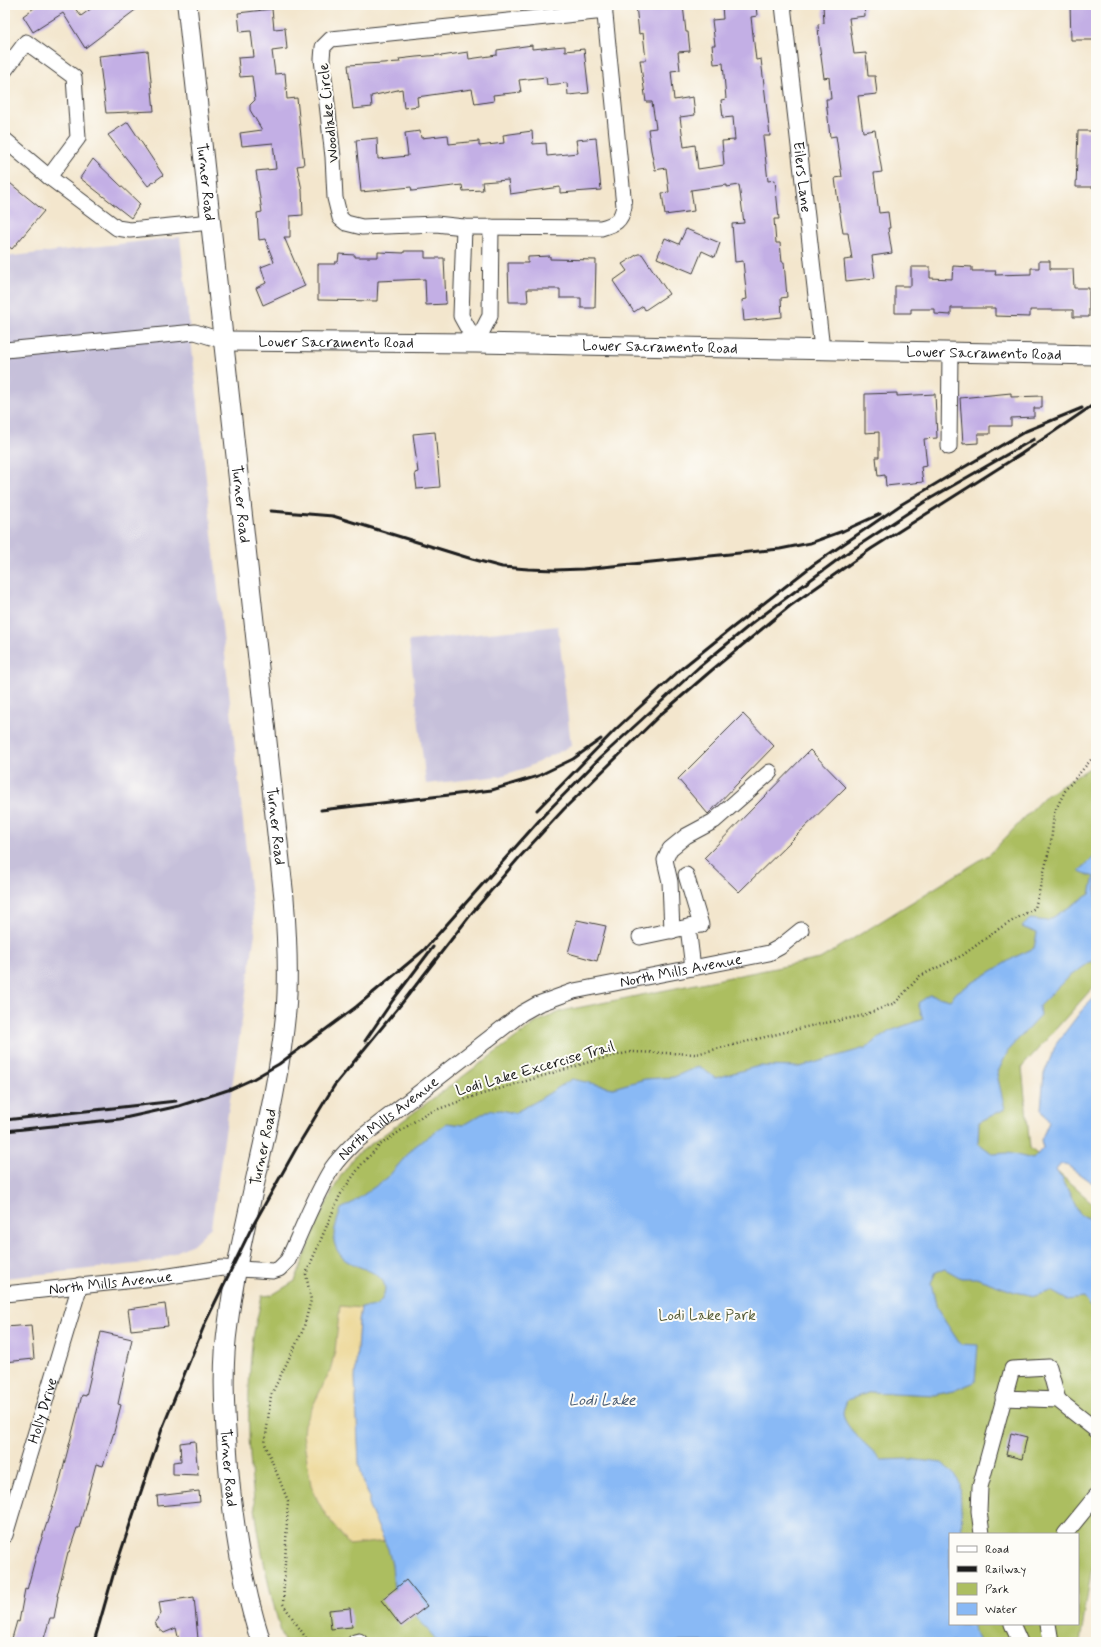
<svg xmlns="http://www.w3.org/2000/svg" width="1101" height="1647" viewBox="0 0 1101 1647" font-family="Mynerve,sans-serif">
<rect width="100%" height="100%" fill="#fdfcf7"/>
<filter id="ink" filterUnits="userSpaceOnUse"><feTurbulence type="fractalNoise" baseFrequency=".025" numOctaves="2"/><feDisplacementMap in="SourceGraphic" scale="8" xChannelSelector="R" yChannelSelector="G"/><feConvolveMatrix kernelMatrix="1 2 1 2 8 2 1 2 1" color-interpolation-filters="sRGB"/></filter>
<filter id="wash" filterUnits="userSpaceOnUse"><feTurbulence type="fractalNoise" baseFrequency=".012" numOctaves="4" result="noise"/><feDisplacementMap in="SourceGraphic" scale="16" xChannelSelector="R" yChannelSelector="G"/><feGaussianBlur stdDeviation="0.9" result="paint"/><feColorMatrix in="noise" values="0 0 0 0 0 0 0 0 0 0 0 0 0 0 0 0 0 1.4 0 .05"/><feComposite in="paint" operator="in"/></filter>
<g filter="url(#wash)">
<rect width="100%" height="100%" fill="#f3e6cd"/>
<g fill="#c6c0da">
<path d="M180 237 255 933 211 1227 193 1244 154 1262 5 1278V257Z"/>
<path d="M558 626 571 746 528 767 501 776 426 784 409 641Z"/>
</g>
<path fill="#acbe61" stroke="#646d3e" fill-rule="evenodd" d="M1096 764V984L1022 1067 1030 1148 1096 1206V1562L1092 1566 1080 1642H284C255 1546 242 1444 252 1344 254 1328 259 1312 262 1296L272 1295 295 1281 320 1216 340 1177 356 1155 537 1022 562 1011 820 959 990 854 1044 797ZM950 1534H1078V1624H950Z"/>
<path fill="#eeda9e" stroke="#857b5d" d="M340 1306 370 1309 396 1540 349 1545 324 1512 317 1499 311 1485 303 1435 304 1424 330 1371 335 1351Z"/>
<path fill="#89b9f5" stroke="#526a88" d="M1096 855V958L1066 979 1039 1006 1040 1016 1009 1049 997 1074 1005 1109 979 1122 978 1143 993 1154 1008 1153 1033 1159 1043 1148 1041 1140 1049 1122 1041 1109 1044 1074 1056 1044 1082 1010 1096 996V1186L1068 1166 1061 1164 1055 1171 1062 1178 1080 1215 1089 1218 1096 1235V1313L1084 1298 1067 1300 1051 1291 1036 1296 1015 1292 976 1278H961L945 1269 936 1272 931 1283 937 1309 960 1344 978 1345 975 1382 953 1391 934 1395 871 1392 847 1400C846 1404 843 1409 843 1413 844 1429 871 1447 881 1460L909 1459 942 1463 952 1472 960 1483 962 1534H950V1624H972L979 1642H438L394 1590 392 1565 388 1549 369 1507V1496L365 1487 359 1464 355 1378 359 1321 361 1307C369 1308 378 1307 382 1299 396 1271 355 1270 343 1258 340 1255 336 1249 335 1245 331 1235 338 1219 341 1209L352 1203 387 1178 414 1147 447 1123 463 1125 487 1111 501 1110 514 1113 535 1102 572 1079 613 1088 645 1079 674 1077 699 1066 715 1078 759 1066 800 1067 865 1048 890 1031 923 1019 918 1003 930 995 950 1000 957 992 1015 957 1034 948 1037 933 1022 927 1030 919 1047 921 1090 894 1094 877 1079 871Z"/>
<g id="blocks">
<g fill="#c3afe5">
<path d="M38 5H75L73 6 81 16 96 5H142L85 48 63 13 33 32 23 16Z"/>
<path d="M636 5H683L686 32H688L690 51 678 52 680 70 671 71 674 100 693 97 695 115 680 117 684 147 695 145 698 169 724 165 722 141 735 140 733 117 723 118 721 100 726 99 723 63 714 64 712 45H715L712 20 723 19 722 5H756L757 16 751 17 753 35 756 60 761 59 770 136H763L768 181 775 180 779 219H774L776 243H780L782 262H784L787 297 781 298 782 317 744 321 742 300 747 299 743 261 735 262 732 224 744 223 739 185 727 187V185L691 190 694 211 665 215 662 193 669 192 666 168 655 170 651 150 648 129 656 128 652 102H646L640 60H646L643 33 639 34Z"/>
<path d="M823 5H864L865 16 849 18 854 54 866 53 868 76H875L877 94 858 96 863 132 875 130 882 172 874 173 879 213 888 212 890 228H888L892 253 872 256 875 278 846 281 844 260 852 259 848 233H843L837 194 835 178 842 177 836 136 830 137 826 99H831L829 77 824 78 819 42 818 24 824 23Z"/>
<path d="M1070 5H1095V40H1071Z"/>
<path d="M272 9 274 29 285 28 287 49 272 51 275 74 285 73 287 99 297 98 304 165 297 166 302 190 303 215 290 216V237H284L305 286 263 305 256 288 266 283 261 267 274 262 265 239 259 240 257 213 262 212 256 171 276 169 273 143 242 146 240 133 262 130 250 110V105L255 100 252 76 240 77 238 58 254 57 251 31 240 32 238 13Z"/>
<path d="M532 45V49L565 46V51L584 49 589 93 568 95 567 83 547 85 546 77 519 80 521 92 493 95 494 101 475 104 472 89 417 97 418 106 404 108 402 89 371 96 372 107 353 109 348 65 400 62 399 59 416 57 440 55 441 56 468 52 469 59 497 55V50Z"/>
<path d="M148 51 154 111 106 113 99 56Z"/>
<path d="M128 122 163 175 148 186 108 135Z"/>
<path d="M420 131 421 138 448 135 449 144 479 141V146L504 143 503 135 532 131 533 144 546 143 547 156 578 153 576 140 596 138 601 190 560 193V187L510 194 508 180 482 182 483 190 463 191 462 185 412 191 411 187 361 192 356 140 377 138 378 159 408 156 405 133Z"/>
<path d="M1078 131H1095L1093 187H1076Z"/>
<path d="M93 159 140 204 131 218 80 178Z"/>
<path d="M5 179 44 211 12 249 5 244Z"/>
<path d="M686 229 720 243 715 257 702 251 693 273 657 258 665 238 679 244Z"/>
<path d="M404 251H425V258H444L446 304 426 305 425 279 378 281 377 301 318 300V264H335V262H338L339 254 355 255V257H378V252L404 253Z"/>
<path d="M638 254H642L669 294 645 310 643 306 634 312 613 281 627 271 622 264Z"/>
<path d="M550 256V259L596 260 595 308H581V298H560V289H527L528 302H509L508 263H528V257Z"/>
<path d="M1039 261H1050V269H1073L1074 288H1089V317H1073V310H1030V317L995 316V308H951V315L935 314V309H911V313H895V286H911V267H930V278L952 279 953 266 972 267V271H996L995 275 1031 274V268H1039Z"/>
<path d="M897 393V396L935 394 937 438 924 439 927 466 921 467 923 482 886 486 885 475 878 476 876 457H879V432L865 433V394Z"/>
<path d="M1011 393V397L1042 396V408H1034V417L1011 418V426H990V434H978V443L963 444 960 398Z"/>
<path d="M435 432 440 487 417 489 415 473 418 472 413 434Z"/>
<path d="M743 714 774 746 708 814 678 779Z"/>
<path d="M810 750 846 787 739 892 704 858Z"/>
<path d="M577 920 606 926 597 961 568 953Z"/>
<path d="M165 1304 168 1326 131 1330 128 1309Z"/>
<path d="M31 1325 34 1359 5 1362V1327Z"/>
<path d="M101 1332 132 1339 118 1404 121 1405 114 1432 103 1466 96 1464 79 1528H77L69 1552H68L57 1596H58L54 1618H50L43 1642H11L17 1621 19 1622 25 1589 27 1590 36 1556 57 1492 82 1395 86 1396Z"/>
<path d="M1011 1433 1027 1437 1022 1459 1006 1455Z"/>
<path d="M195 1441 198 1475 173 1474V1462L181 1461 180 1443Z"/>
<path d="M199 1491 200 1502 158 1506 157 1496Z"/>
<path d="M406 1580 427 1606 401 1626 381 1600Z"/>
<path d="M194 1597 198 1639 179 1641 176 1628 164 1633 157 1627 155 1622 161 1614 159 1602Z"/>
<path d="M350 1608 352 1627 331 1629 329 1610Z"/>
</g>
</g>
</g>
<g filter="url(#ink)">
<use href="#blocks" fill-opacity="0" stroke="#3c3a37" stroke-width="1"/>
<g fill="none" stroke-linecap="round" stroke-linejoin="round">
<defs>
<g id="minor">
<path d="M604 5 624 206C621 222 615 224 601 228L464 227 436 224 362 227 346 223 340 218 335 198 333 157 322 59 323 47 331 39 605 11"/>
<path id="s1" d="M783 5 822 349"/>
<path d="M5 70 26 42 74 77 78 138 49 177"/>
<path d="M5 140 49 177 117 228 130 230 211 222"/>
<path d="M464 227 461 316 476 343"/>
<path d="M476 343 490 316 491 227"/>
<path d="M5 350 195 332 224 341"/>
<path d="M949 447 950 352"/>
<path d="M686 875 701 925 688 927"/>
<path d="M672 931 670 882 665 860 670 849 686 836 714 821 770 772"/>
<path d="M640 937 688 927 693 968"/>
<path id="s2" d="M5 1294 163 1277 222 1268 273 1271 279 1269 288 1260C302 1230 314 1197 332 1168 338 1159 346 1151 354 1143L522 1013 538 1004 574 991 769 953 780 947 801 930"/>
<path d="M1003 1398 1058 1400 1096 1430"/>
<path d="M982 1534 979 1511 980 1487 1012 1369 1049 1367 1058 1400"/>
<path d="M1065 1534 1096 1496"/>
<path id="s3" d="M5 1535 80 1285"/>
<path d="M1012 1624 1020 1642"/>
<path d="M1048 1624 1051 1642"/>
<path d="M355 1642 359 1641 360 1642"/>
</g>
<g id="major">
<path id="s4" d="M187 5 284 898C287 936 289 973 286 1011 276 1117 241 1219 228 1324 222 1364 224 1404 227 1445 231 1513 240 1577 261 1642"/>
<path id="s5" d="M224 341 476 343 1096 355"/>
</g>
</defs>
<use href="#minor" stroke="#3c3a37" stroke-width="17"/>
<use href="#major" stroke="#3c3a37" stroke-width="21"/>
<path stroke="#3c3a37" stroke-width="2.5" stroke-dasharray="1 3" stroke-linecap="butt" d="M306 1638 283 1604 288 1501 265 1444 271 1395 303 1330 311 1300 306 1274 340 1195 361 1165 380 1145 425 1114 469 1098 596 1060 631 1052 696 1054 810 1026 861 1016 895 1003 920 976 963 955 1000 928 1035 908 1051 843 1054 813 1066 789 1096 754"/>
<use href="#minor" stroke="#fff" stroke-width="15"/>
<use href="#major" stroke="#fff" stroke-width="19"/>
<g stroke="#1c1c1c" stroke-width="3">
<path d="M271 511 333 516 472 559 502 567 528 569 555 570 583 569 780 549 810 543 843 531 880 514"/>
<path d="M321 810 492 790 538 776 573 759 601 739"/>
<path d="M537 810 616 729 681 669 732 628 813 565 902 504 949 476 1026 431 1082 408"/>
<path d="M365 1041 393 1000 433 947"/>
<path d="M5 1120 176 1101"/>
<path d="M5 1131 120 1119 179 1106 231 1089 253 1079 279 1064 356 1007 424 950 544 815 600 758 699 667 755 621 844 555 926 501 1034 439"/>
<path d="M94 1642 114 1572 162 1429 206 1321 251 1229 297 1147 334 1086 402 1003 472 913 517 860 564 809 660 715 712 670 790 606 871 549 1021 454 1096 403"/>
</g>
</g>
</g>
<g text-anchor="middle" stroke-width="4" stroke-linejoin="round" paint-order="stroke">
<g font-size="15" fill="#1c1c1c" stroke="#fdfcf7">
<text transform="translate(328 113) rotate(-96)" y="5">Woodlake Circle</text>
<text dy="5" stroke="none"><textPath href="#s1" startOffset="173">Eilers Lane</textPath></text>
<text dy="5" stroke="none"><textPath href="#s4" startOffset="178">Turner Road</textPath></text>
<text dy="5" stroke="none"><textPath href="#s5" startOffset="112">Lower Sacramento Road</textPath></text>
<text dy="5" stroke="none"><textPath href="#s5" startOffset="436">Lower Sacramento Road</textPath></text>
<text dy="5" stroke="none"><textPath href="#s5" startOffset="760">Lower Sacramento Road</textPath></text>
<text dy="5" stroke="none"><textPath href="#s4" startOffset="502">Turner Road</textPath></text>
<text dy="5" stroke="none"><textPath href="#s4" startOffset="826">Turner Road</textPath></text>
<text dy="5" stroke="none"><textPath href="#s2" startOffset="802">North Mills Avenue</textPath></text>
<text transform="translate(535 1068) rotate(-16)" y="5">Lodi Lake Excercise Trail</text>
<text dy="5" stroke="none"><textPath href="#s2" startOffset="466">North Mills Avenue</textPath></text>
<text transform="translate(263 1147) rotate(-78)" y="5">Turner Road</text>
<text dy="5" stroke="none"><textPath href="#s2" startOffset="106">North Mills Avenue</textPath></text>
<text dy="5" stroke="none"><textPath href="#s3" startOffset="130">Holly Drive</textPath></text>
<text dy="5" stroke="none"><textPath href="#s4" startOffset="1474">Turner Road</textPath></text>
</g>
<g font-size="15" fill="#565d38" stroke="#fdfcf7">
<text x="707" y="1320">Lodi Lake Park</text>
</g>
<g font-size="16" font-style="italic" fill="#485b73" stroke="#fdfcf7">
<text x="602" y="1405">Lodi Lake</text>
</g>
</g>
<rect width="1101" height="1647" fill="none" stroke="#fdfcf7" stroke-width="20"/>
<rect x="949" y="1533" width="130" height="92" fill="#fdfcf7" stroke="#a3a29f"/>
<rect x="957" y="1546" width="20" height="6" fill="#ffffff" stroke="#a3a29f"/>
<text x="985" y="1553" font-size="12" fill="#1c1c1c">Road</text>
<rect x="957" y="1566" width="20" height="6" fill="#1c1c1c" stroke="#a3a29f"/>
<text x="985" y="1573" font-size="12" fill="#1c1c1c">Railway</text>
<rect x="957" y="1583" width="20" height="12" fill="#acbe61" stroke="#a3a29f"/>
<text x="985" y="1593" font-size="12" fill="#1c1c1c">Park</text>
<rect x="957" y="1603" width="20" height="12" fill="#89b9f5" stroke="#a3a29f"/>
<text x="985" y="1613" font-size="12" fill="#1c1c1c">Water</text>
</svg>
